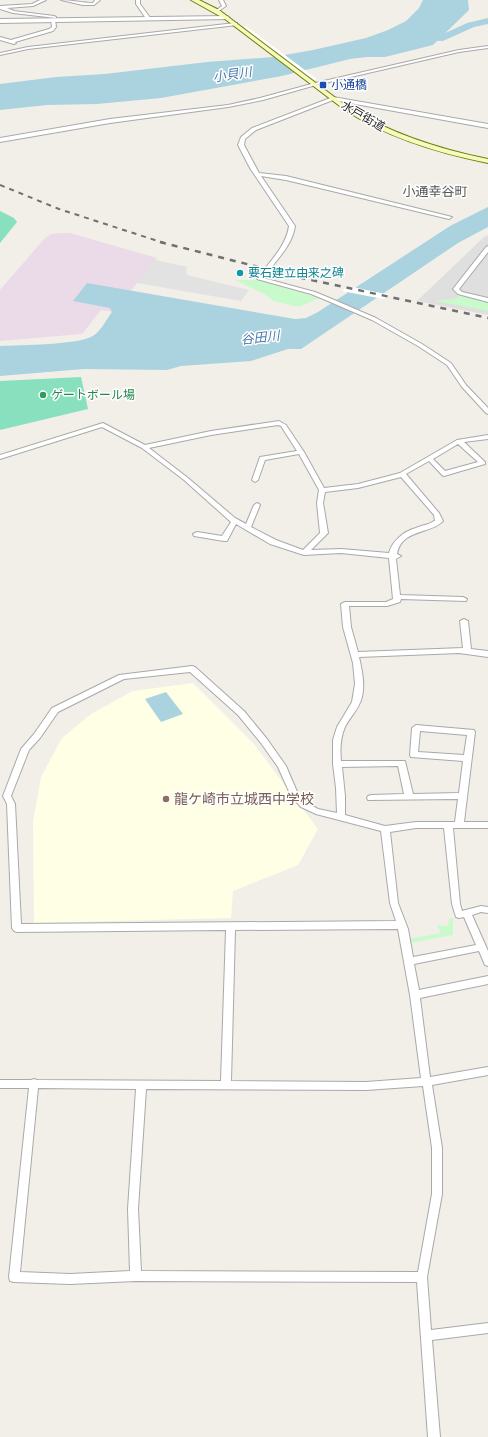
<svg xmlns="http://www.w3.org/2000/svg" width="488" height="1437" viewBox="0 0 488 1437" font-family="Barlow,'Noto Sans JP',sans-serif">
<rect width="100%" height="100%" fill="#f2efe9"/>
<path fill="#e0dfdf" d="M488 235V315L417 301 484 237Z"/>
<path fill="#ebdbe8" d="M60 233H70L157 258 114 312 101 310 82 334 0 341V290L45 238 52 234Z"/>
<path fill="#ffffe5" d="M193 683 253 743 318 829 298 865 233 891 231 918 34 923 33 822 41 777 62 738 91 714 133 691Z"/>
<g fill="#c8facc">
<path d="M235 280H260L319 298 299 307 273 301 266 295Z"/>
<path d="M456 293 488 301V311L435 301 459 298Z"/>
<path d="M453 918V935L410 943V939L441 933 437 925 448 926 449 919Z"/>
</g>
<g fill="#88e0be">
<path d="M0 211 14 218 17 222 0 243Z"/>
<path d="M81 377 88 409 0 430V381Z"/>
</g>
<path fill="#e2e2e2" d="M155 260 188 267 186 269 187 275 249 290 241 301 137 283Z"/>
<g fill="#aad3df">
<path d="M423 0H468L469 10 433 45 385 57H367L350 59 282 76 161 98 97 104 47 105 0 110V84L56 77 105 74 207 62 273 57 313 50 366 38 388 30 406 21 419 8Z"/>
<path d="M488 207V227L458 243 301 349H288L251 361 181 366 167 370 84 369 0 376V346C20 345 78 345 93 336 101 331 106 320 112 312L110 308 73 301 87 283 295 319 306 318 318 312 450 226Z"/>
<path d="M166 692 183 714 161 722 145 699Z"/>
</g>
<g fill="#fff">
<path d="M246 26 317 79 314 80 283 57 309 76 302 78 239 30 246 29 244 27Z"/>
<path d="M348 286 390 295 383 299 342 291Z"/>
</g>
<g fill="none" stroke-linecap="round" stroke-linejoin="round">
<path fill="#aad3df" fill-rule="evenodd" d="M488 18V24L474 27 443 41 416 40 411 37 416 34 441 35 467 23Z"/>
<defs>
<g id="minor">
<path d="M40 0H46L33 6 7 8 14 11 54 16 56 17V18L13 13 0 9V6L32 4Z"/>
<path d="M61 0C72 0 82 3 93 3L95 0H100L94 5H83Z"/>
<path d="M136 0H140V4L151 19V20H147L136 4Z"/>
<path d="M219 0H223L226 6 217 12 215 11 222 6Z"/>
<path d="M51 20H55L56 27 53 31 15 42 16 43 14 44 0 40V37L11 40 49 29 52 27Z"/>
<path d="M235 23H237V25L28 49 0 55V53L28 47Z"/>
<path d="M488 46V48L459 52 316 85 263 100 228 107 110 123 0 142V138L110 119 228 105 260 98 315 83 459 50Z"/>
<path d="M333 97 488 124V128L333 100 256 130 245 139 244 145 259 173 286 176 452 217 449 219 286 180 261 176 295 226C292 247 275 261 263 278L315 292 332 299 376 318 422 344 451 363 466 385 488 408V414L486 413 462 387 447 365 418 346 372 320 328 301 311 294 257 279C269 262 286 247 289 226L250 168 238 145 241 137 252 128Z"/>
<path d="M488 246V252L459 289 462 292 488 298V302L458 294 453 289 486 247Z"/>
<path d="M279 421 286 425 304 452 324 488 358 484 400 473 457 440 488 435V439L464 442 485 462V464L444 476 442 475 429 461 406 474 439 513 443 521C431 534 401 529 397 554L401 556 396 559 400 595 463 597 467 599 466 601 401 599 400 602 387 606H349L351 627 358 652 463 648 460 621 464 619 468 621 471 649 488 651V657L459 653 359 657C362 670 365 684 362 697 359 709 350 717 345 727 340 738 340 750 341 761H405L413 794 459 793 463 761 411 757 410 755 412 728 416 725 474 730 475 732 464 822H488V828H453L460 904 462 911 481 906 488 907V913L481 912 472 915 488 951V966L485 965 479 951 414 964 419 990 488 976V984L420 998 430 1077 488 1067V1075L432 1085 442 1148V1194L427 1277 431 1330 488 1323V1333L432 1340 440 1437H428L417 1282 136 1281 70 1284 14 1282 10 1281 9 1277 29 1088H0V1080H31L34 1079 37 1080 221 1081 226 930 17 932 14 931 12 928 7 804 3 796 21 749 34 734 52 708 119 675 192 666 195 667 244 711 267 739 286 766 298 794 307 803 318 809 337 813 336 788 333 764V740L337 727 352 702 355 684 353 663 343 627 341 604 345 602H386L393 599 389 558 341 553 304 555 270 544 236 524 227 541H224L194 536 193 534 197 532 222 536 231 522 184 480 142 448 102 427 0 459V455L103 423 145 445 211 431ZM278 425 281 426 297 451 260 457 252 480 255 482 258 480 265 460 299 454 319 490 317 503 320 533 303 550 276 540 251 527 260 505 259 504 257 503 254 505 246 524 235 518 188 478 149 448 211 435ZM458 444 478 462 445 471 433 459ZM401 477 434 515 435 521H434C429 525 422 525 416 528 404 531 392 541 389 553L341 549 311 550 328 533 323 503 325 492 358 488ZM190 672 238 715 261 743 278 767 291 796 301 807 316 814 381 831 390 903 396 921 21 924 15 804 11 796 29 750 40 738 58 712 124 679ZM420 731 467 735 464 755 418 752ZM398 766 404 794 371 795 368 796 367 798 368 800 458 799 455 822H416L385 826 345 815V796L342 767ZM416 828H444L452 904 456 917 459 918 464 917 476 945 413 957 408 929 398 903 390 832ZM398 929 410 995 421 1078 366 1082 231 1081 235 930ZM423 1086 432 1148V1194L418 1272 141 1271 138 1209 146 1089 366 1090ZM38 1088 136 1089 128 1209 130 1271 70 1274 20 1272Z"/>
</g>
<path id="tertiary" d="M227 16 229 17V19L0 23V19Z"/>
<path id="secondary" d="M191 0H199L219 10 349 108C392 134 439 149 488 159V163C438 153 388 138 345 110L225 19Z"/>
</defs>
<use href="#minor" stroke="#a9a9a9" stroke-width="2"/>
<use href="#tertiary" stroke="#a9a9a9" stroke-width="2"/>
<use href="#secondary" stroke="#707d05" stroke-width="2"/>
<use href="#minor" fill="#fff" fill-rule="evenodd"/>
<use href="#tertiary" fill="#fff" fill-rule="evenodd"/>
<use href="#secondary" fill="#f7fabf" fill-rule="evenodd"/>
<path stroke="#707070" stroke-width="2" stroke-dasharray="5 5" stroke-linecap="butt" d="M0 185 59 209 164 243"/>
<path stroke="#707070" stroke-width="2.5" stroke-dasharray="6 6" stroke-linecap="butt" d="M160 242 302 278 488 318"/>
</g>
<rect fill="#1a4fb4" stroke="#fff" stroke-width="1.5" x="319" y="81" width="8" height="8" rx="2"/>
<circle fill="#0f9aa8" stroke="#fff" stroke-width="1.5" cx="240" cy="273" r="4"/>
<circle fill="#2e9e5b" stroke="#fff" stroke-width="1.5" cx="43" cy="395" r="4"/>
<circle fill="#8d6e63" stroke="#fff" stroke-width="1.5" cx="166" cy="799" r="4"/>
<g text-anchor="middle" stroke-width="3" stroke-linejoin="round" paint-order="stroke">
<g font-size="12" fill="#164399" stroke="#fff" text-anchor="start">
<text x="331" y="89">小通橋</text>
</g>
<g font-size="12" fill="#222" stroke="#fff">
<text transform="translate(363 116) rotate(30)" y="4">水戸街道</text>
</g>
<g font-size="12" fill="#0d838f" stroke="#fff" text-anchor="start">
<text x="248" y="277">要石建立由来之碑</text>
</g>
<g font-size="12" fill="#27864d" stroke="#fff" text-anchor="start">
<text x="51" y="399">ゲートボール場</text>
</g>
<g font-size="13" font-style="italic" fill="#4a7aab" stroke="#fff">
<text transform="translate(232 74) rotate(-8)" y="5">小貝川</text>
<text transform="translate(260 337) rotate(-6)" y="5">谷田川</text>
</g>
<g font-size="13" fill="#555" stroke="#fff">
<text x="435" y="196">小通幸谷町</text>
</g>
<g font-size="14" fill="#785e54" stroke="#fff" text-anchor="start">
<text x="174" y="804">龍ケ崎市立城西中学校</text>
</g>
</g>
</svg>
